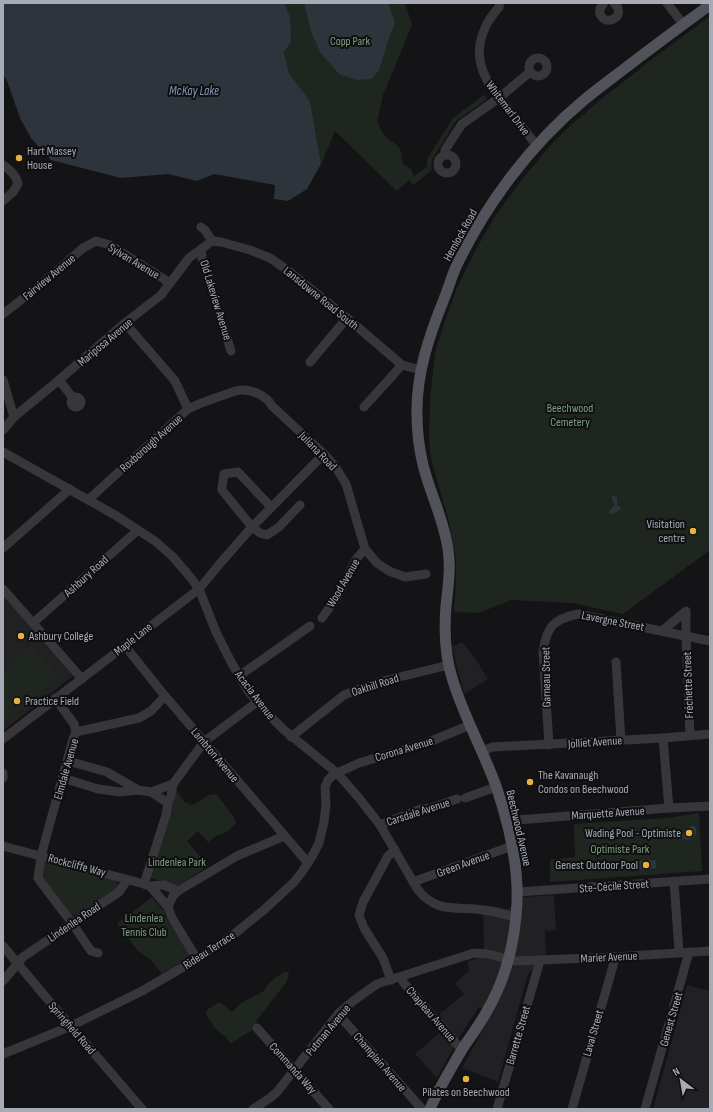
<svg xmlns="http://www.w3.org/2000/svg" width="713" height="1112" viewBox="0 0 713 1112" font-family="'Sofia Sans Condensed',sans-serif">
<rect width="100%" height="100%" fill="#141416"/>
<g fill="#212023">
<path d="M3 596 73 676 3 731Z"/>
<path d="M462 642 475 658 488 679 464 694 452 647Z"/>
<path d="M554 895 556 930 545 931 546 955 528 974 498 1082 462 1068 492 1013 479 1007 460 1036 437 1078 415 1054 446 1027 437 1016 464 994 455 983 469 971 468 961 483 957 484 949 483 905 508 909 525 897Z"/>
<path d="M687 985 710 991V1109H653Z"/>
</g>
<g fill="#1f2620">
<path d="M278 3H405L412 25 383 95 377 122C380 127 383 135 388 139 392 143 397 143 400 149 403 159 399 163 410 168L414 176 427 167V161L429 156 453 118 484 95 487 99 456 121 433 158 431 164 432 170 413 185 409 180 397 191 335 131 321 164 310 101 289 73 284 52 291 42Z"/>
<path d="M710 16V550L623 614 573 603 511 600 479 613 454 612 456 580V558L449 521 433 467 430 451 429 436 430 401 435 352 445 321 456 290 476 249 496 215 520 182 548 148 570 126 605 96 635 73 648 62Z"/>
<path d="M31 645 59 676 3 725V670Z"/>
<path d="M177 791 185 803 187 802 190 805C200 805 208 790 218 796L235 819 236 823 228 831 216 836 208 842 198 831 187 841 208 866 178 886 150 878Z"/>
<path d="M699 813 702 871 550 882V860L575 857 574 824 667 818Z"/>
<path d="M51 860 116 880 119 888 80 914 70 915 42 879 41 870 45 862Z"/>
<path d="M152 897 164 911 166 918 189 953 188 958 162 974 151 960 138 951 117 924Z"/>
<path d="M286 971 289 973 287 981 257 1020 252 1030 232 1043H230L225 1036 216 1030 207 1016 206 1013 207 1010 218 1003H221L232 1012 241 1003 264 991 267 985 276 977Z"/>
</g>
<g fill="#2d343b">
<path d="M3 3H284L290 17 291 42 284 52 289 73 310 101 321 164 307 189 288 201 274 199 275 185 214 174 197 181 168 174 121 178 51 160 31 138 20 118 7 81 3 74Z"/>
<path d="M304 3H388L395 23 391 32 379 70 371 79 357 80 339 74 320 52 311 31Z"/>
<path d="M614 495 617 498V506L620 507V510L612 514 608 513 609 511 615 505 611 497Z"/>
<path d="M691 826H694L696 828V834L690 839C685 840 682 839 681 834Z"/>
<path d="M656 860V868L636 870V861Z"/>
</g>
<g fill="none" stroke-linecap="round" stroke-linejoin="round">
<g stroke="#36363b" stroke-width="9">
<path d="M500 3 499 7C494 13 488 20 485 28 475 50 479 68 491 87L537 146"/>
<path d="M604 3C601 6 599 10 600 14 606 28 628 16 614 3"/>
<path d="M667 3 683 24"/>
<circle cx="538" cy="67" r="9"/>
<path d="M445 155V150L462 124 499 98 530 72"/>
<circle cx="447" cy="164" r="9"/>
<path d="M3 165C10 170 16 175 18 184L13 192 3 201"/>
<path d="M201 227 205 230 212 241"/>
<path d="M201 249 202 258 231 351"/>
<path d="M3 314 38 287 83 248 96 241 110 245 164 279 169 284"/>
<path d="M125 323 175 381 188 409"/>
<path d="M310 362 347 318"/>
<path d="M3 380 14 417"/>
<path d="M59 380 73 398"/>
<circle cx="76" cy="402" r="5"/>
<path d="M364 407 402 365"/>
<path d="M3 430 14 417 59 380 125 323 161 295 189 258 212 241 221 242 250 250 270 258 290 272 347 318 402 365 421 370"/>
<path d="M3 452 115 515 138 530 155 541 173 557 191 578 199 589 216 632 229 658 239 676 249 692 268 714 284 730 337 773 359 798 380 825 418 890C437 914 457 906 483 910 495 911 505 915 516 917"/>
<path d="M88 500 188 409C200 403 212 399 224 395 230 393 236 390 242 390 253 390 267 396 272 406L324 454 335 466 346 484 365 549 377 563 389 571 405 577 426 574"/>
<path d="M271 507 238 472 224 474 222 487V490L252 527 260 533 267 535 279 527 300 505"/>
<path d="M3 548 70 489"/>
<path d="M3 589 82 679"/>
<path d="M322 618 337 597 357 558 365 549"/>
<path d="M33 623 138 530"/>
<path d="M662 631 686 611V636L690 735"/>
<path d="M125 646 165 696 308 863"/>
<path d="M616 662 621 740"/>
<path d="M239 676 310 626"/>
<path d="M55 698 74 724 76 732"/>
<path d="M76 732 73 739 41 856 38 878 40 881 72 923 91 951 98 953"/>
<path d="M76 732 139 718 151 711 165 696"/>
<path d="M291 737 344 695 379 682 449 665"/>
<path d="M663 738 669 808"/>
<path d="M3 739 199 589 223 560 252 527 324 454"/>
<path d="M549 745 543 651C547 626 554 619 578 614L710 641"/>
<path d="M481 751 493 747 663 738 710 734"/>
<path d="M68 761 107 772 138 790"/>
<path d="M3 773V778"/>
<path d="M63 778 98 789 120 792 138 790 151 792"/>
<path d="M465 798 496 787"/>
<path d="M168 803 151 792 173 784"/>
<path d="M506 821 669 808 710 806"/>
<path d="M380 825 421 809 431 808 457 799"/>
<path d="M3 846 144 884 150 886 168 907 172 918 197 959"/>
<path d="M674 881 679 952"/>
<path d="M413 882 512 846"/>
<path d="M144 884 166 815 168 803 171 796 173 784 201 746 209 738 257 702"/>
<path d="M150 886 164 885 178 891"/>
<path d="M518 892 710 879"/>
<path d="M168 907 173 896 178 891 237 856 284 836"/>
<path d="M3 946 44 995 142 1109"/>
<path d="M401 977 403 982 462 1050"/>
<path d="M391 980 383 958 364 928 359 915 363 902 388 856 395 850"/>
<path d="M3 981 23 957 119 892 127 880"/>
<path d="M338 1014 422 1109"/>
<path d="M257 1028 329 1109"/>
<path d="M3 1054 71 1026 142 991 197 959 233 935 265 909 294 882 302 872 314 853 319 843 324 822 326 805 325 787 328 780 332 776 337 773 359 763 429 742 470 725"/>
<path d="M253 1109 270 1098 277 1092 338 1014 353 1001 377 984 474 953 488 954 516 961 614 957 710 951"/>
<path d="M497 1109 540 961"/>
<path d="M572 1109 613 966 614 957"/>
<path d="M645 1109 689 952"/>
</g>
<path stroke="#52535a" stroke-width="11" d="M430 1109C439 1088 451 1068 463 1048 471 1036 480 1024 487 1011 504 982 513 949 516 916 521 872 510 827 496 786 483 750 464 717 453 681 445 657 444 630 446 606 448 587 451 568 448 549 444 520 430 493 423 465 419 448 417 431 417 415 416 374 429 336 444 299 448 289 451 279 455 269 485 205 530 145 584 100 597 89 611 79 624 69 653 47 681 26 710 5"/>
</g>
<g fill="#e7b43b" stroke="#0f0f11" stroke-width="1.5">
<circle cx="19" cy="158" r="4"/>
<circle cx="693" cy="531" r="4"/>
<circle cx="21" cy="636" r="4"/>
<circle cx="17" cy="701" r="4"/>
<circle cx="530" cy="782" r="4"/>
<circle cx="689" cy="833" r="4"/>
<circle cx="646" cy="865" r="4"/>
<circle cx="466" cy="1079" r="4"/>
</g>
<g text-anchor="middle" stroke-width="4" stroke-linejoin="round" paint-order="stroke">
<g font-size="12" fill="#7f9f82" stroke="#0f0f11">
<text x="350" y="45">Copp Park</text>
<text x="570" y="412">Beechwood<tspan x="570" dy="14">Cemetery</tspan></text>
<text x="620" y="853">Optimiste Park</text>
<text x="177" y="866">Lindenlea Park</text>
<text x="144" y="922">Lindenlea<tspan x="144" dy="14">Tennis Club</tspan></text>
</g>
<g font-size="12" fill="#a7abb5" stroke="#0f0f11">
<text transform="translate(508 108) rotate(53)" y="4">Whitemarl Drive</text>
<text transform="translate(460 235) rotate(-61)" y="4">Hemlock Road</text>
<text transform="translate(134 261) rotate(31)" y="4">Sylvan Avenue</text>
<text transform="translate(49 277) rotate(-40)" y="4">Fairview Avenue</text>
<text transform="translate(321 298) rotate(39)" y="4">Lansdowne Road South</text>
<text transform="translate(216 300) rotate(73)" y="4">Old Lakeview Avenue</text>
<text transform="translate(105 342) rotate(-40)" y="4">Mariposa Avenue</text>
<text transform="translate(151 443) rotate(-42)" y="4">Roxborough Avenue</text>
<text transform="translate(318 451) rotate(46)" y="4">Juliana Road</text>
<text transform="translate(86 576) rotate(-42)" y="4">Ashbury Road</text>
<text transform="translate(343 583) rotate(-60)" y="4">Wood Avenue</text>
<text transform="translate(613 621) rotate(11)" y="4">Lavergne Street</text>
<text transform="translate(133 639) rotate(-38)" y="4">Maple Lane</text>
<text transform="translate(546 677) rotate(-91)" y="4">Garneau Street</text>
<text transform="translate(375 685) rotate(-18)" y="4">Oakhill Road</text>
<text transform="translate(688 685) rotate(-92)" y="4">Fréchette Street</text>
<text transform="translate(255 695) rotate(53)" y="4">Acacia Avenue</text>
<text transform="translate(595 742) rotate(-4)" y="4">Jolliet Avenue</text>
<text transform="translate(404 749) rotate(-17)" y="4">Corona Avenue</text>
<text transform="translate(215 755) rotate(50)" y="4">Lambton Avenue</text>
<text transform="translate(66 769) rotate(-74)" y="4">Elmdale Avenue</text>
<text transform="translate(418 812) rotate(-18)" y="4">Carsdale Avenue</text>
<text transform="translate(608 813) rotate(-4)" y="4">Marquette Avenue</text>
<text transform="translate(519 828) rotate(77)" y="4">Beechwood Avenue</text>
<text transform="translate(463 864) rotate(-20)" y="4">Green Avenue</text>
<text transform="translate(77 865) rotate(15)" y="4">Rockcliffe Way</text>
<text transform="translate(614 886) rotate(-4)" y="4">Ste-Cécile Street</text>
<text transform="translate(74 922) rotate(-34)" y="4">Lindenlea Road</text>
<text transform="translate(209 950) rotate(-33)" y="4">Rideau Terrace</text>
<text transform="translate(609 957) rotate(-3)" y="4">Marier Avenue</text>
<text transform="translate(431 1014) rotate(49)" y="4">Chapleau Avenue</text>
<text transform="translate(671 1019) rotate(-74)" y="4">Genest Street</text>
<text transform="translate(72 1028) rotate(49)" y="4">Springfield Road</text>
<text transform="translate(328 1030) rotate(-50)" y="4">Putman Avenue</text>
<text transform="translate(593 1033) rotate(-74)" y="4">Laval Street</text>
<text transform="translate(518 1035) rotate(-74)" y="4">Barrette Street</text>
<text transform="translate(380 1062) rotate(49)" y="4">Champlain Avenue</text>
<text transform="translate(293 1068) rotate(48)" y="4">Commanda Way</text>
</g>
<g font-size="12" fill="#a7abb5" stroke="#0f0f11" text-anchor="start">
<text x="27" y="155">Hart Massey<tspan x="27" dy="14">House</tspan></text>
<text x="685" y="528" text-anchor="end">Visitation<tspan x="685" dy="14">centre</tspan></text>
<text x="29" y="640">Ashbury College</text>
<text x="25" y="705">Practice Field</text>
<text x="538" y="779">The Kavanaugh<tspan x="538" dy="14">Condos on Beechwood</tspan></text>
<text x="681" y="837" text-anchor="end">Wading Pool - Optimiste</text>
<text x="638" y="869" text-anchor="end">Genest Outdoor Pool</text>
<text x="466" y="1096" text-anchor="middle">Pilates on Beechwood</text>
</g>
<g font-size="13" font-style="italic" fill="#8097af" stroke="#0f0f11">
<text x="194" y="95">McKay Lake</text>
</g>
</g>
<rect width="713" height="1112" fill="none" stroke="#a7abb5" stroke-width="8"/>
<g transform="translate(681 1080) rotate(329)" stroke="#0f0f11" stroke-width="3" paint-order="stroke">
<path d="M0-3L7 15L0 10L-7 15Z" fill="#a7abb5"/>
<text y="-6" font-size="11" font-weight="bold" text-anchor="middle" fill="#a7abb5">N</text>
</g>
</svg>
